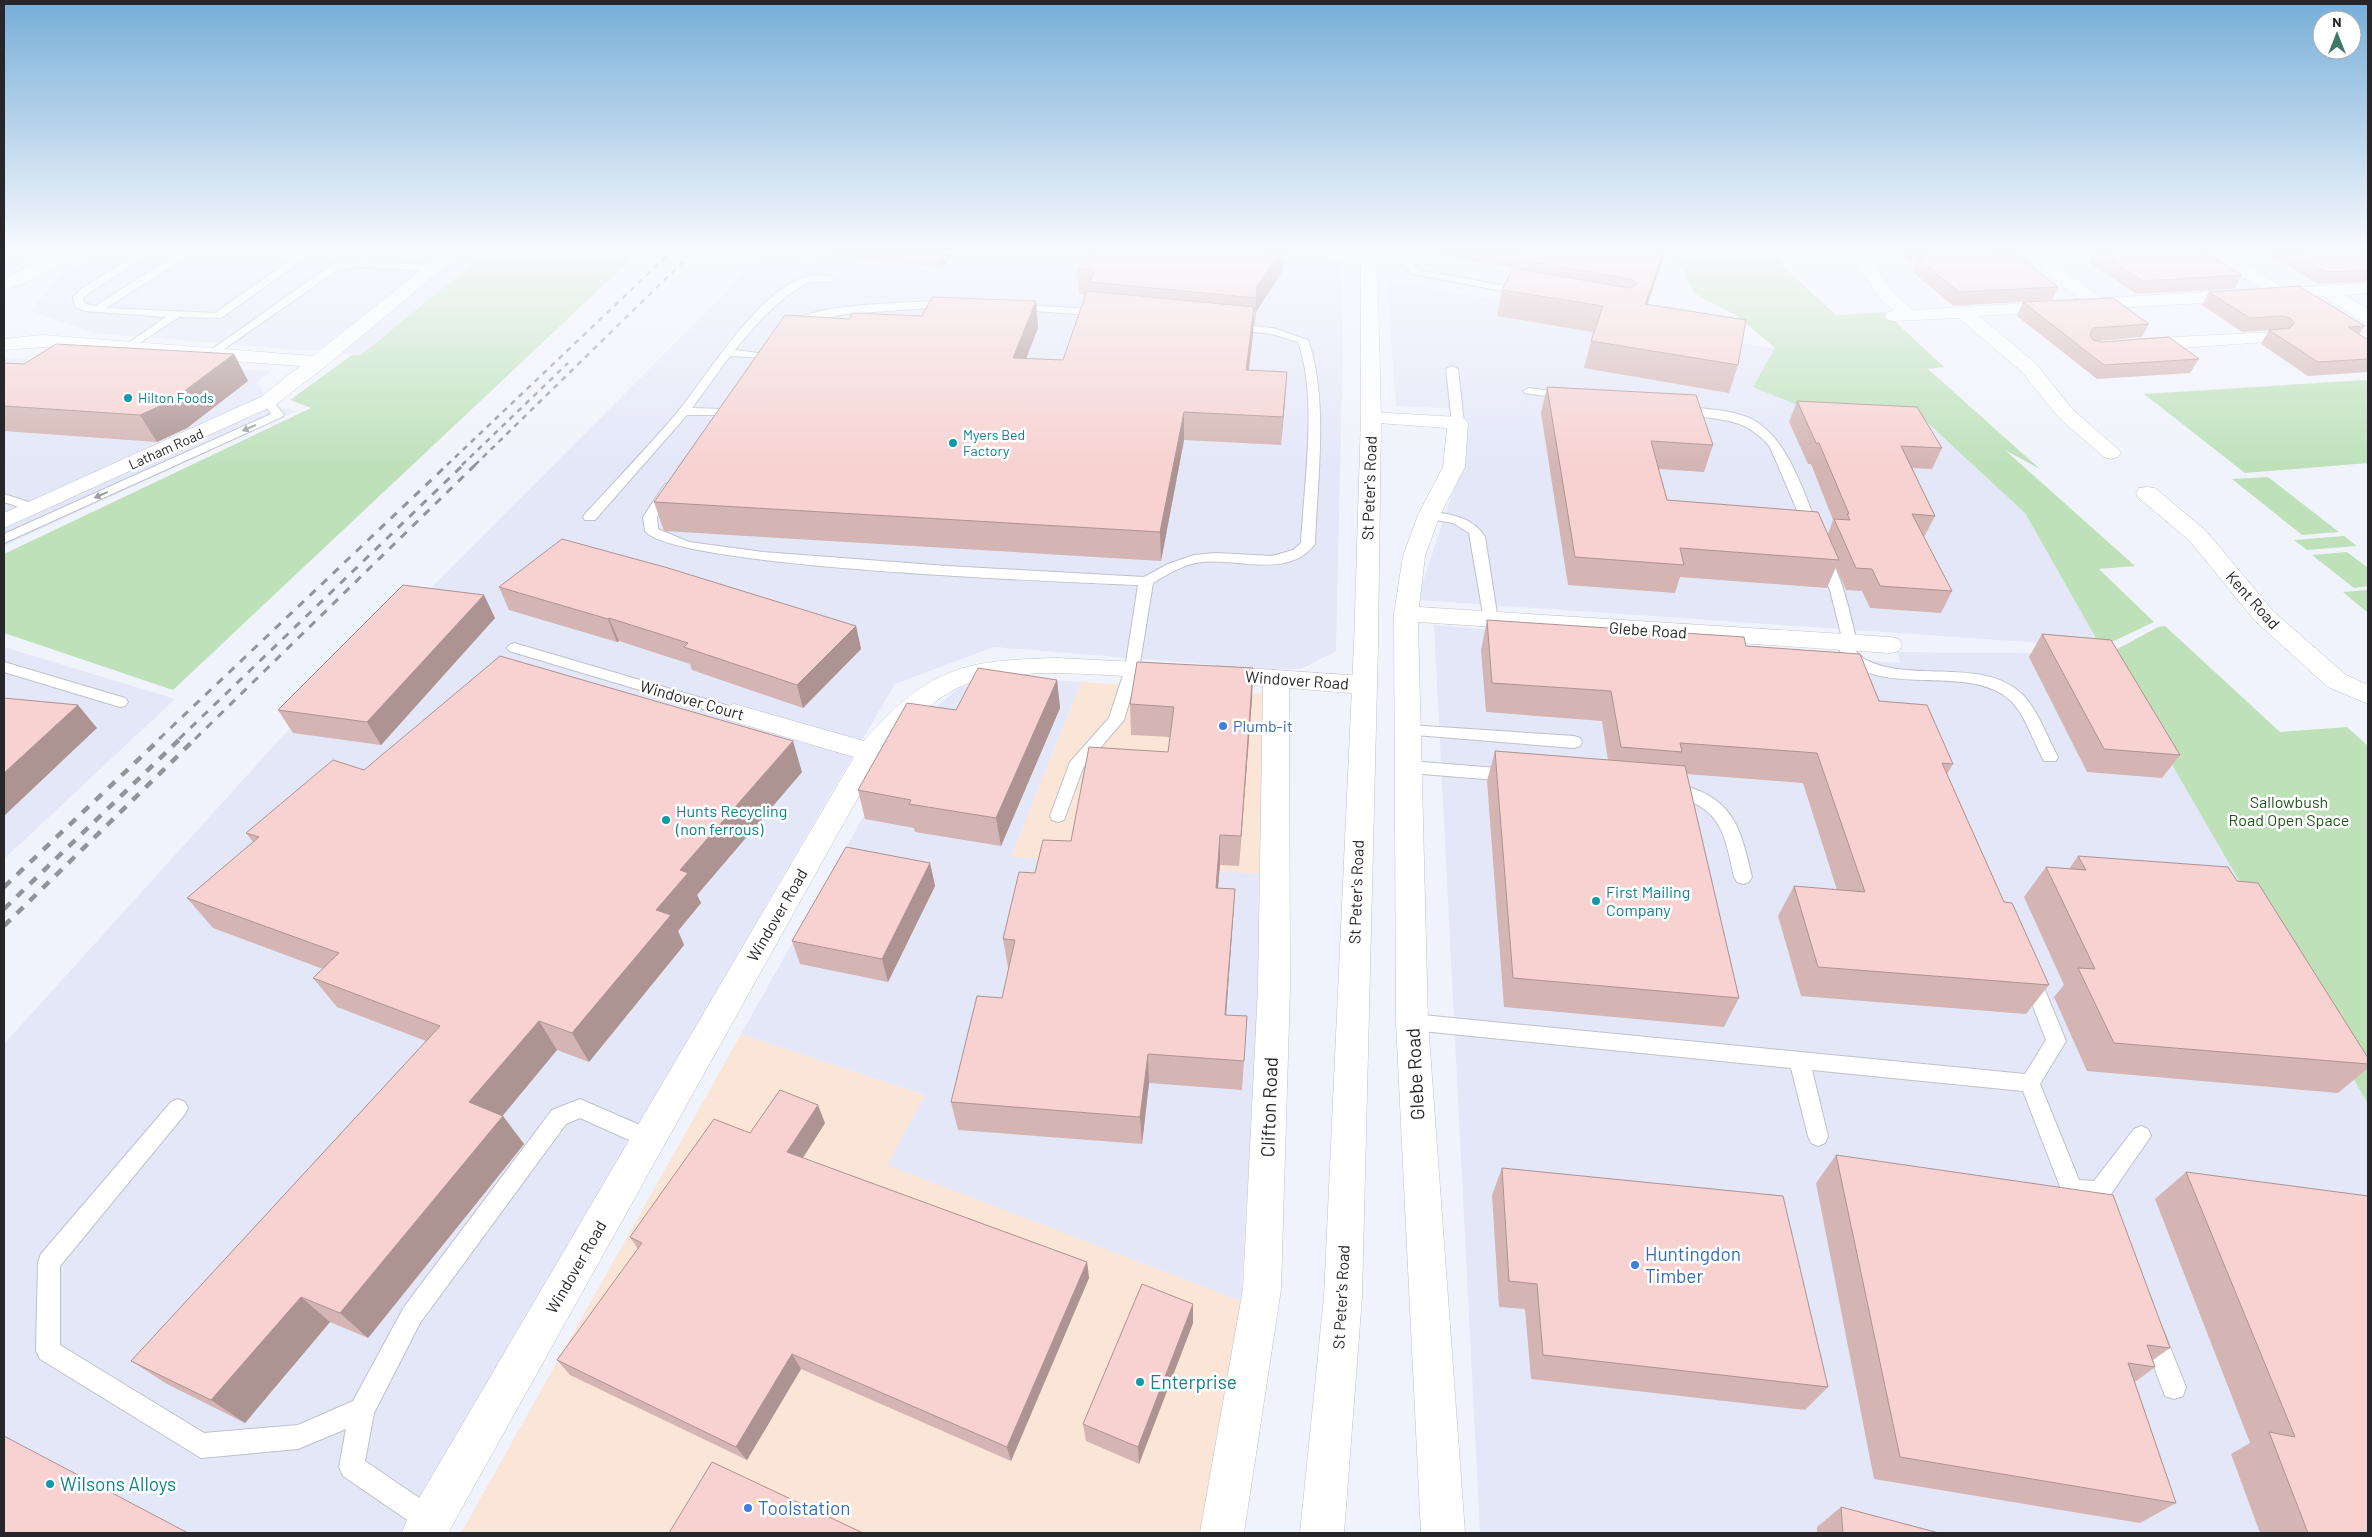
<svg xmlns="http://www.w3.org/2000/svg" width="2372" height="1537" viewBox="0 0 2372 1537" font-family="Barlow,sans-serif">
<rect width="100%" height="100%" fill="#f1f3fc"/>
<g fill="#fbe5d7">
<path d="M1081 682 1265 694 1262 874 1011 857Z"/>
<path d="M741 1034 925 1095 888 1165 1241 1301 1205 1533H461Z"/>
</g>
<g fill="#e4e7f8">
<path d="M4 251H47L4 272Z"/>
<path d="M105 251H488L361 355 94 333 30 311 62 274Z"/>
<path d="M824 251H1341L1343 342 1336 651 1301 669H1264L994 647 895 684 769 900 415 1533H4V1044L279 740 763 255 812 263Z"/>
<path d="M1387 281 1775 349 1753 387 1919 415 2025 513 2101 647 1417 600 1460 470 1462 409 1396 406Z"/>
<path d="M4 358 271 371 257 382 271 406 296 411 4 546Z"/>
<path d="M1434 625 1900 663 1897 652 2108 654 2368 1104V1533H1480Z"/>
<path d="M4 647 175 699 4 859Z"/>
<path d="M1020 678 1081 682 1011 857 1262 874V937L1241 1301 887 1165 925 1095 741 1034 915 725 960 687Z"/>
</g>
<g fill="#bee1ba">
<path d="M488 251H640L173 690 4 633V554L311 408 290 400 352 355H361Z"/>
<path d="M1681 251H1767L1836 315 1885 312 1944 367 1928 369 2040 469 2005 450 2135 566 2099 569 2154 622 2101 647 2025 513 1919 415 1810 410 1753 387 1775 348 1736 315 1695 294 1677 260Z"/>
<path d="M2366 380 2368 382V463L2245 473 2144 394Z"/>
<path d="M2268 477 2339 532 2302 535 2232 479Z"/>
<path d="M2344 536 2357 546 2307 550 2294 540Z"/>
<path d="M2347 552 2368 568V586L2354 588 2312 555Z"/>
<path d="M2368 590V613L2343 592Z"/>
<path d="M2165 626 2280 732 2347 727 2368 746V1104L2108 654 2158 627Z"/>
</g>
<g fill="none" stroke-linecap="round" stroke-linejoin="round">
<defs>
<g id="lane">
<path d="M143 251H154L89 293 83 298 84 303 95 306 182 251 302 254 307 257 221 318 179 317 129 350 124 347 125 345 166 317 85 311 75 307 73 297 81 289ZM191 254 292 259 215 313 106 308Z"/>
<path d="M1398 251H1408V259L1419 270 1524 289 1529 292 1524 295 1412 274 1398 260Z"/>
<path d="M362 261 433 265 438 268 433 271 362 267 339 269 217 354H209L208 352 333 264Z"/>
<path d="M816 275 829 276 834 279C827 285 814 279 805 284 777 300 755 325 735 350L767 354V358L730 356 692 408 721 409 727 413 725 415H687L595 520H585L583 517 585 514C617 479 650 445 680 409 710 372 765 279 816 275Z"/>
<path d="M950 301 955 304 954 306 846 314 811 321 794 327 789 324C809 303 918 302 950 301Z"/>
<path d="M1014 304 1102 310 1107 313 1102 316 1010 309 1009 307Z"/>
<path d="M1233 324 1273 328 1308 340C1329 398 1317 482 1315 544 1289 579 1238 558 1202 562 1184 564 1168 574 1153 583L1139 669 1124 720 1083 768 1064 820 1058 822 1052 820 1050 816 1070 762 1109 718 1125 669 1138 585C1071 582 674 568 645 531L643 517 665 484 669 483 675 487 657 517 658 529 689 542 763 552 947 566 1144 577 1168 564 1194 555 1216 553 1272 556 1293 550 1301 543C1304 483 1318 398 1298 342L1272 334 1229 329 1228 327Z"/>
<path d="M1452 366 1458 369 1464 423 1458 427 1452 423 1446 369Z"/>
<path d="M1529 388 1566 393 1572 396 1566 399 1525 393 1523 391Z"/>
<path d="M268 398 272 399 284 415 282 417 4 543V534L271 414 262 401Z"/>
<path d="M1680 406C1700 409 1722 409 1741 415 1786 428 1802 490 1819 529L1817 532H1807L1805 529 1770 447C1742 413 1714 422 1676 412V408Z"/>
<path d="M4 494 38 505 39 508 33 512 4 502Z"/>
<path d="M1429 511C1451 515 1472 516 1485 537L1498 620 1496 623H1486L1484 620 1469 533 1453 523 1424 518 1422 515Z"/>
<path d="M1823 553C1839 557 1853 626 1857 643L1852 647C1856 651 1861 657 1866 660 1911 683 1984 657 2022 694 2038 710 2047 737 2058 757L2056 761H2044C2033 742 2026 716 2011 701 1969 660 1873 703 1839 650L1844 646 1830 590 1816 557Z"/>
<path d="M514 643 739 709 742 713 739 717 734 718 509 651 507 648 509 645Z"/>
<path d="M4 662 125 698 128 702 125 706 120 707 4 672Z"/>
<path d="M1409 725 1574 736 1580 738 1582 742 1580 746 1574 748 1403 734 1401 730 1403 726Z"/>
<path d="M1410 761 1509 769 1515 771 1517 775 1515 779 1509 781 1410 773 1404 771 1402 767 1404 763Z"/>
<path d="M1671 782C1731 796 1739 820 1752 877L1749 882 1743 884 1737 882 1734 877C1723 824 1719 808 1665 792L1663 788 1665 784Z"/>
<path d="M2031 970 2038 973 2040 978 2066 1041 2040 1084 2079 1180 2094 1181 2134 1129 2141 1126 2148 1129 2151 1136 2111 1194 2118 1212 2115 1219 2107 1222 2099 1219 2092 1202 2064 1197 2023 1091 1812 1070 1828 1136 1825 1143 1818 1146 1811 1143 1808 1136 1791 1068 1412 1030 1405 1028 1402 1022 1405 1016 1412 1014 2025 1074 2046 1040 2022 978 2024 973Z"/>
<path d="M178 1099 185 1102 188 1108 185 1114 60 1266V1345L204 1433 298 1425 353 1401 404 1307 552 1110 580 1099 656 1132 659 1139 656 1146 649 1149 580 1118 566 1124 420 1323 374 1413 365 1461 440 1512 444 1521 440 1530 433 1533 422 1530 343 1476 339 1467 346 1429 298 1449 201 1458 40 1359 36 1351 38 1262 41 1254 171 1102Z"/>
<path d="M2154 1323 2162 1327 2186 1387 2183 1396 2174 1399 2165 1396 2142 1335 2146 1327Z"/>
</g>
<g id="street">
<path d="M445 251H463L326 366 275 405 4 528V513L261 397 300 366 42 347 4 350V339L42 335 313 356Z"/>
<path d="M1295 251C1319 248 1349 249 1374 255L1376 259 1374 263 1368 264 1303 256 1297 254Z"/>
<path d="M1839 251H1856L1876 266 1892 291 1913 310 2081 300 2056 281 2027 251H2045L2068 273 2101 298 2262 289 2225 266 2212 251H2229L2237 258 2284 288 2368 283V293L2345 295 2368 309V322L2362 321 2323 296 1979 316 2036 364 2073 410 2118 449 2121 453 2118 457 2111 459 2104 457 2059 418 2022 372 1959 318 1894 321 1888 320 1885 316 1888 312 1894 311 1879 298 1863 273Z"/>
<path d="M2274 332 2280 333 2283 337 2280 341 2138 351 2131 349 2129 345 2131 341 2138 339Z"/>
<path d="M1371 412 1458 417 1465 419 1468 423 1465 467 1440 515 1425 556 1419 607 1890 637 1899 639 1902 645 1899 651 1890 653 1418 622 1428 1022 1465 1533H1421L1396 1022 1394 614 1403 556 1418 515 1443 467 1447 428 1364 422 1361 418 1364 414Z"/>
<path d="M2147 487 2155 488 2206 531 2273 611 2346 675 2368 685V704L2328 687 2255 621 2190 541 2139 498 2136 493 2139 488Z"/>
<path d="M1058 658 1174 664 1183 666 1187 672 1183 678 1174 680C1119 676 1003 663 955 689 925 705 902 732 880 758L448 1533H402L408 1517 854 757 725 719 721 713 725 707 734 704 864 741C928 668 963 660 1058 658Z"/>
<path d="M1217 666 1363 676 1372 679 1376 685 1372 691 1363 694 1289 688 1290 988 1281 1289 1244 1533H1200L1243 1289 1258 988 1263 686 1208 680 1204 674 1208 668Z"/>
</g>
<path id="secondary" d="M1361 251H1377L1381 418 1378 644 1362 1297 1344 1533H1300L1324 1297 1354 644 1361 418Z"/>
<path id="highway" d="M62 251H81L79 254 35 279 4 290V279Z"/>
</defs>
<use href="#lane" stroke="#bfc1ca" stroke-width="2"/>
<use href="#street" stroke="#bfc1ca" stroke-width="1"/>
<use href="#secondary" stroke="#bfc1ca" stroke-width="1"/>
<use href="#highway" stroke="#bfc1ca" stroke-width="1"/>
<use href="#lane" fill="#fff" fill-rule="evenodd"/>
<use href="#street" fill="#fff" fill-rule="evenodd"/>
<use href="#secondary" fill="#fff" fill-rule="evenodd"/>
<use href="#highway" fill="#fff" fill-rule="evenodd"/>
<g stroke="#92949a" stroke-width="2.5" stroke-dasharray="5.5 5.5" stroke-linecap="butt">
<path d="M447 465 672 251"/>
<path d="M462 465 568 363"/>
<path d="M475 465 694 251"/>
</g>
<g stroke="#92949a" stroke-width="3" stroke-dasharray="8 8" stroke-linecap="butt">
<path d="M159 739 448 464"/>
<path d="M179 739 464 464"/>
<path d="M195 739 476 464"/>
</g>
<g stroke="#92949a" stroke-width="4.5" stroke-dasharray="9 9" stroke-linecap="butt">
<path d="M4 887 161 738"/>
<path d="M4 909 181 738"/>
<path d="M4 926 196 738"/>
</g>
</g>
<g fill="#d4b5b3">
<path d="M831 251H956L942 268 832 256Z"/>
<path d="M1284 251 1283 270 1256 312 1255 324H1254L1253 334 1249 370 1285 400 1281 445 1184 440 1161 561 664 531 654 502 849 319 922 316 1036 301 1038 328 1026 358 1063 360 1085 295 1079 294 1077 268Z"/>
<path d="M1416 251H1666L1648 304 1738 365 1729 393 1584 368 1591 341 1593 332 1497 316 1502 290 1516 268Z"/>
<path d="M1899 251H2001L2000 254 2058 287 2052 300 1953 306 1913 272 1916 264Z"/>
<path d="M2095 251H2202L2242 275 2234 289 2136 294 2089 262Z"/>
<path d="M2263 251H2368V282L2318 284Z"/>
<path d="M2209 292 2365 326 2359 334 2368 340V372L2308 376 2261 344 2269 330H2272L2242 332 2202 305Z"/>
<path d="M2023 302 2149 324 2142 337 2097 341 2199 359 2190 373 2097 379 2017 316Z"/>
<path d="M234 354 248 381 187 428 157 442 4 431V363L24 364Z"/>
<path d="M1547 387 1713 445 1704 472 1659 469 1667 500 1828 534 1833 520 1811 464H1808L1789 422 1797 401 1942 448 1932 469 1912 468 1935 516 1924 537 1952 591 1941 613 1870 608 1862 591 1846 590 1836 567 1827 588 1680 577 1675 593 1568 585 1541 413Z"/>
<path d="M499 587 856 626 861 649 803 708 692 670 690 664 619 641 617 642 509 610Z"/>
<path d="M495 618 381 745 293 733 278 710Z"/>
<path d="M1487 620 1746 646 1879 701 1953 764 1947 774 2004 902 2049 985 2026 1014 1801 996 1778 916 1794 886 1837 890 1803 783 1687 774 1739 998 1724 1027 1504 1007 1487 781 1495 751 1608 760 1602 721 1486 712 1481 650Z"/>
<path d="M2042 634 2180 755 2162 778 2087 772 2029 657Z"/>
<path d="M1253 668 1252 699 1239 866 1220 865 1218 888 1235 889 1233 919 1226 1015 1247 1016 1242 1090 1149 1083 1142 1144 958 1130 951 1102 1002 998 1009 969 1008 968 1003 939 1035 873 1168 752 1170 737 1131 735 1130 704Z"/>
<path d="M1057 680 1060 708 1001 846 915 832 914 828 865 819 858 790 956 710Z"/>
<path d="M364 770 802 772 697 895 701 903 678 931 684 945 589 1062 557 1050 502 1116 524 1144 368 1338 330 1322 245 1423 167 1384 131 1361 426 1041 337 1007 313 978 323 969 213 928 187 898 253 842 246 833Z"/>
<path d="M2078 856 2237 881 2368 1058V1068L2338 1093 2087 1071 2054 997 2064 985 2024 897 2046 867 2069 869Z"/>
<path d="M930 863 935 886 888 982 800 964 792 941Z"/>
<path d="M825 1123 803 1158 1087 1262 1089 1278 1011 1461 801 1369 747 1460 570 1375 557 1360 638 1249 630 1237 750 1133Z"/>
<path d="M1836 1155 2170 1348 2153 1360 2155 1367 2135 1382 2176 1503 2140 1523 1874 1479 1816 1183Z"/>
<path d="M1502 1168 1828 1387 1805 1410 1531 1379 1525 1309 1499 1307 1492 1195Z"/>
<path d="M2186 1172 2368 1533H2260L2231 1454 2250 1443 2155 1199Z"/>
<path d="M1193 1323 1139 1464 1086 1441 1083 1424Z"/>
<path d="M1841 1507 1939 1533H1817V1527Z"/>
</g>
<g fill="#ad9392">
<path d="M939 251H956L942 268Z"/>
<path d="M1281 251H1284L1283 270 1256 312 1255 324 1256 298 1257 286Z"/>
<path d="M1664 251H1666L1638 330 1645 304Z"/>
<path d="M1036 301 1038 328 1016 385 1013 358Z"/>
<path d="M1254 307 1253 334 1245 398 1246 370Z"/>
<path d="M234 354 248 381 187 428 157 442 140 415Z"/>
<path d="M1287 372 1285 400 1281 445 1283 417Z"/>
<path d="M1184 412V440L1161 561 1160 532Z"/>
<path d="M484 595 495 618 381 745 367 722Z"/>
<path d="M609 618 619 641 617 642 608 619Z"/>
<path d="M856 626 861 649 803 708 797 685Z"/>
<path d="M1253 668 1252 699 1239 866 1241 836Z"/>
<path d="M1057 680 1060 708 1001 846 996 818Z"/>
<path d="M78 705 97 728 4 816V773Z"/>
<path d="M793 741 802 772 697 895 701 903 678 931 684 945 589 1062 572 1033 656 910 680 870Z"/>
<path d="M1220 835V865L1215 918 1216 888Z"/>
<path d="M930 863 935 886 888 982 882 959Z"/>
<path d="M1235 889 1233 919 1224 1044 1225 1015Z"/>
<path d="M539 1021 557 1050 490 1131 469 1102Z"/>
<path d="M1148 1054 1149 1083 1142 1144 1140 1117Z"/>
<path d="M818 1105 825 1123 795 1170 787 1152Z"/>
<path d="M503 1116 524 1144 368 1338 340 1313Z"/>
<path d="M1087 1262 1089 1278 1011 1461 1007 1447Z"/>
<path d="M301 1297 330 1322 245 1423 211 1400Z"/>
<path d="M1193 1304V1323L1139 1464 1138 1447Z"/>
<path d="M792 1354 801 1369 747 1460 736 1447Z"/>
</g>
<g fill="#f7d2d0" stroke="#ad9392">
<path d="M1093 251H1281L1257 286 1256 298 1090 282 1094 270 1077 268Z"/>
<path d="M1521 251H1664L1645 304 1746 320 1738 365 1591 341 1603 306 1502 290 1513 268 1629 288 1636 285V282L1630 279 1517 259Z"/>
<path d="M1920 251H2001L1999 254 2013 253 2058 287 1959 292 1918 259H1930Z"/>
<path d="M2098 251H2202L2242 275 2143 281Z"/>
<path d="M2289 251H2368V270L2326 272Z"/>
<path d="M2299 286 2365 326 2348 327 2368 340V359L2318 362 2269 330 2290 328 2294 323 2290 318 2282 316 2250 318 2209 292Z"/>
<path d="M1087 291 1254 307 1246 370 1287 372 1283 417 1184 412 1160 532 654 502 785 315 849 319 852 313 922 316 932 297 1036 301 1013 358 1063 360Z"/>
<path d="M2113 298 2149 324 2093 328 2090 335 2093 340 2101 342 2169 337 2199 359 2104 365 2023 302Z"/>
<path d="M56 344 234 354 171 401 140 415 4 406V363L24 364Z"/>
<path d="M1547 387 1696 395 1713 445 1651 441 1667 500 1818 512 1839 560 1680 548 1684 565 1575 557Z"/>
<path d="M1797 401 1917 407 1942 448 1901 446 1935 516 1912 514 1952 591 1880 586 1872 569 1856 568 1834 519 1850 520 1847 514H1849L1819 443H1816Z"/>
<path d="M562 539 668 568 856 626 797 685 684 647 688 643 609 618 608 619 499 587Z"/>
<path d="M403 585 484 595 367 722 278 710Z"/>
<path d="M1487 620 1744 637 1746 646 1860 654 1879 701 1927 705 1953 764 1942 763 2004 902 2012 903 2049 985 1818 967 1794 886 1865 892 1817 753 1680 743 1682 752 1621 747 1611 691 1492 683Z"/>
<path d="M2042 634 2111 640 2180 755 2104 749Z"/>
<path d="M500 656 793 741 680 870 688 873 656 910 671 915 572 1033 539 1021 469 1102 503 1116 340 1313 301 1297 211 1400 131 1361 440 1026 313 978 339 953 187 898 259 837 246 833 333 760 364 770Z"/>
<path d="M1137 662 1253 668 1241 836 1220 835 1216 888 1235 889 1225 1015 1247 1016 1244 1061 1148 1054 1140 1117 951 1102 977 996 1002 998 1015 940 1003 939 1019 872 1035 873 1043 840 1071 841 1089 747 1168 752 1174 707 1130 704Z"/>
<path d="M978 668 1057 680 996 818 909 804 911 800 858 790 907 703 956 710Z"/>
<path d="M4 698 78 705 4 773Z"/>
<path d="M1495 751 1685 766 1739 998 1513 978Z"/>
<path d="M846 847 930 863 882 959 792 941Z"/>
<path d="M2078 856 2228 867 2237 881 2258 883 2368 1058V1064L2114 1043 2078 968 2095 969 2046 867 2086 870Z"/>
<path d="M780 1090 818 1105 787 1152 1087 1262 1007 1447 792 1354 736 1447 557 1360 642 1243 630 1237 714 1119 750 1133Z"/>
<path d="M1836 1155 2113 1195 2170 1348 2147 1345 2155 1367 2128 1363 2176 1503 1900 1457Z"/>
<path d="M1502 1168 1783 1196 1828 1387 1543 1355 1537 1284 1509 1281Z"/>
<path d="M2186 1172 2368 1196V1533H2308L2269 1432 2295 1437Z"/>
<path d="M1142 1284 1193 1304 1138 1447 1083 1424Z"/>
<path d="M4 1436 188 1533H4Z"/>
<path d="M712 1462 863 1533H669Z"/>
<path d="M1841 1507 1939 1533H1843Z"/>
</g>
<defs><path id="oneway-solid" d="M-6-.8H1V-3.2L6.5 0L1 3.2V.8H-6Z" transform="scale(1.25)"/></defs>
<g fill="#9e9ea0">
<use href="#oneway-solid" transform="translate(249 428) rotate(156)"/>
<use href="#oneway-solid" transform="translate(101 495) rotate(156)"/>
</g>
<linearGradient id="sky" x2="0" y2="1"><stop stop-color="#76aed8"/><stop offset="0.54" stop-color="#f9fafe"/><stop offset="1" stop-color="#f9fafe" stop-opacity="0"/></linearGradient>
<rect width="2372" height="466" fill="url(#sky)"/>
<g fill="#0f9aa8" stroke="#fff" stroke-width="2">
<circle cx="128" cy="398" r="5"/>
<circle cx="953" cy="443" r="5"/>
<circle cx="666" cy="820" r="5"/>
<circle cx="1596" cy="901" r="5"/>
<circle cx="1140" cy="1382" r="5"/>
<circle cx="50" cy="1484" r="5"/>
</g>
<g fill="#3f7fe0" stroke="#fff" stroke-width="2">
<circle cx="1223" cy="726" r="5"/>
<circle cx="1635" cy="1265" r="5"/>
<circle cx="748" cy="1508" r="5"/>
</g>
<g text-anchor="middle" stroke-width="5" stroke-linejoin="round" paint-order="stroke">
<g font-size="14" fill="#0d838f" stroke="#fff" text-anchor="start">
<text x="138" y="403">Hilton Foods</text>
<text x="963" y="440">Myers Bed<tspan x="963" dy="16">Factory</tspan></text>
</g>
<g font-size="14" fill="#27272b" stroke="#fff">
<text transform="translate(166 449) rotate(-24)" y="5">Latham Road</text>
</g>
<g font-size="16" fill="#27272b" stroke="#fff">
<text transform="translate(1369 488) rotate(-88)" y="6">St Peter's Road</text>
<text transform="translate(2253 600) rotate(48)" y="6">Kent Road</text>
<text transform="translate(1648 630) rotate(4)" y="6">Glebe Road</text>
<text transform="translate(1297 680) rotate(4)" y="6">Windover Road</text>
<text transform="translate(692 700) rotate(16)" y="6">Windover Court</text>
<text transform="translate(1356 892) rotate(-88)" y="6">St Peter's Road</text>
<text transform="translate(777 915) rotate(-60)" y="6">Windover Road</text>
<text transform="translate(576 1267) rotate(-60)" y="6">Windover Road</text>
<text transform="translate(1341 1297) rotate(-87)" y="6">St Peter's Road</text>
</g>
<g font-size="16" fill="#366cbe" stroke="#fff" text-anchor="start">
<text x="1233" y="732">Plumb-it</text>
</g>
<g font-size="16" fill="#23551f" stroke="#fff">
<text x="2289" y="808">Sallowbush<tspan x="2289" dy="18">Road Open Space</tspan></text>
</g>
<g font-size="16" fill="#0d838f" stroke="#fff" text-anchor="start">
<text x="676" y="817">Hunts Recycling<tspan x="676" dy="18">(non ferrous)</tspan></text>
<text x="1606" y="898">First Mailing<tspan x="1606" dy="18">Company</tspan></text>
</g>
<g font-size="19" fill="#27272b" stroke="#fff">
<text transform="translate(1415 1074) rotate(-93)" y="7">Glebe Road</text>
<text transform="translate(1269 1107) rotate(-88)" y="7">Clifton Road</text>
</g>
<g font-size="19" fill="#366cbe" stroke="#fff" text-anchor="start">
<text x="1645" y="1261">Huntingdon<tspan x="1645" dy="22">Timber</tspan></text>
<text x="758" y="1515">Toolstation</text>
</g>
<g font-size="19" fill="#0d838f" stroke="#fff" text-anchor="start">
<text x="1150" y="1389">Enterprise</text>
<text x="60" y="1491">Wilsons Alloys</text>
</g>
</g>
<rect width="2372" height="1537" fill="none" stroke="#27272b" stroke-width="10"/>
<g transform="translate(2337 35)"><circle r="24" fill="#ffffff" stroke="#a9a9aa"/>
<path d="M0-4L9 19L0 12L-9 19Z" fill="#3d7b68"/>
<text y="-8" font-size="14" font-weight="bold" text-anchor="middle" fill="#27272b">N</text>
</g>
</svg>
